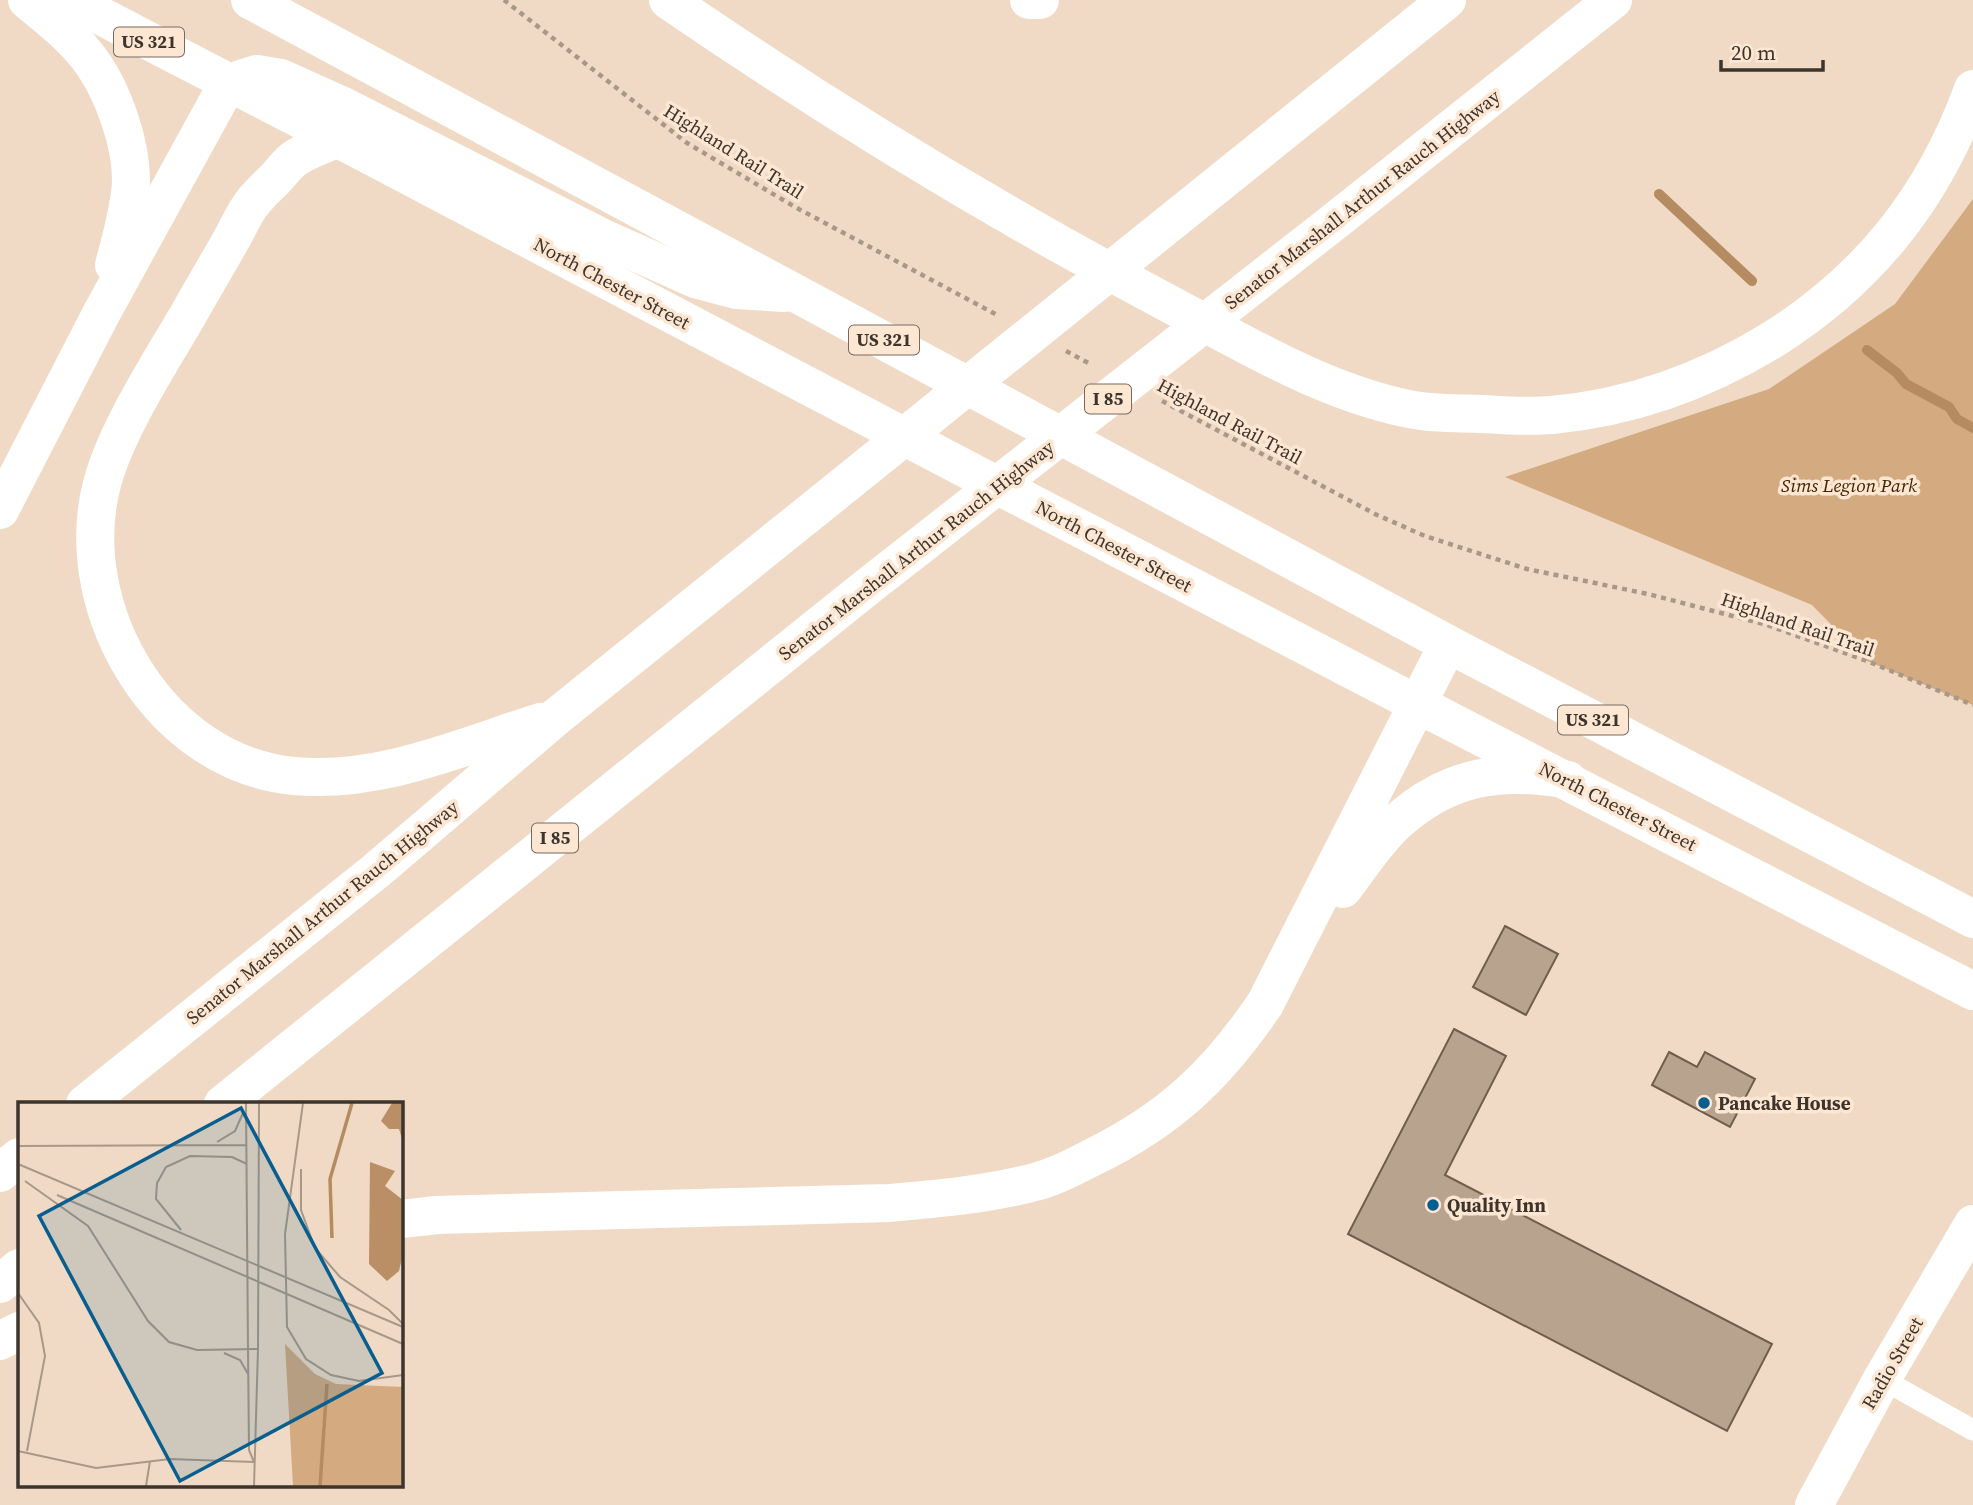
<svg xmlns="http://www.w3.org/2000/svg" width="1973" height="1505" viewBox="0 0 1973 1505" font-family="'Source Serif 4',serif">
<rect width="100%" height="100%" fill="#f0dac5"/>
<path fill="#d4aa81" d="M1973 199V705L1867 661 1812 605 1505 477 1769 389 1895 304Z"/>
<g fill="none" stroke-linecap="round" stroke-linejoin="round">
<g stroke="#b58b61" stroke-width="10">
<path d="M1659 194 1752 281"/>
<path d="M1867 350 1897 373 1906 384 1949 407 1957 419 1973 428"/>
</g>
</g>
<g fill="#b8a38f" stroke="#705d4b" stroke-width="2">
<path d="M1505 926 1558 954 1526 1015 1473 987Z"/>
<path d="M1454 1029 1506 1056 1445 1175 1772 1344 1727 1431 1348 1234Z"/>
<path d="M1669 1052 1697 1067 1705 1052 1755 1079 1730 1127 1652 1085Z"/>
</g>
<g fill="none" stroke-linecap="round" stroke-linejoin="round">
<g stroke="#a89888" stroke-width="4.5" stroke-dasharray="5 5" stroke-linecap="butt">
<path d="M504 0 687 143 795 207 999 316"/>
<path d="M1066 351 1092 365"/>
<path d="M1162 401 1377 515 1425 536 1527 569 1648 594 1767 625 1867 661 1973 705"/>
</g>
<path stroke="#fff" stroke-width="21" d="M1882 1379 1973 1430"/>
<path stroke="#fff" stroke-width="38" d="M1814 1505 1882 1379 1973 1224"/>
<g stroke="#fff" stroke-width="38">
<path d="M1448 644 1973 919"/>
<path d="M1419 705 1973 991"/>
</g>
<g stroke="#fff" stroke-width="38">
<path d="M27 0C50 19 76 39 93 64 114 94 131 144 131 180 131 204 120 242 114 265"/>
<path d="M71 0C170 53 270 103 369 155 719 340 1068 523 1419 705"/>
<path d="M250 0 1448 644 1265 1004C1216 1076 1169 1120 1091 1158 1070 1169 1050 1179 1027 1184 982 1195 935 1199 889 1203L437 1215 401 1219"/>
<path d="M668 0C827 109 991 209 1162 300 1240 341 1317 389 1404 408 1429 414 1456 413 1482 414 1505 415 1529 417 1552 415 1630 408 1705 381 1772 340 1869 279 1934 197 1973 89"/>
<path d="M1029 0H1040"/>
<path d="M338 138C324 145 306 150 294 159 287 164 281 173 275 179 268 186 259 194 253 202 244 213 238 228 231 240 217 265 202 290 188 315 160 363 113 435 101 488 71 613 162 764 294 776 379 784 461 747 540 722"/>
<path d="M0 510 101 314 228 83 257 74 281 78 341 105 601 237 695 279 737 290 784 293"/>
<path d="M1343 889C1360 867 1376 841 1397 822 1449 775 1502 768 1568 780"/>
<path d="M85 1104 377 870 556 717 1447 0"/>
<path d="M223 1104 871 584 1330 225 1613 0"/>
<path d="M0 1173 19 1157"/>
<path d="M0 1284 19 1268"/>
<path d="M0 1341 19 1331"/>
</g>
</g>
<g fill="#075e8f" stroke="#fde7d2" stroke-width="2.5">
<circle cx="1704" cy="1103" r="7"/>
<circle cx="1433" cy="1205" r="7"/>
</g>
<g text-anchor="middle" stroke-width="7" stroke-linejoin="round" paint-order="stroke">
<g fill="#fde7d2" stroke="#776a5e" stroke-width="2">
<rect x="114" y="27.5" width="70" height="29" rx="5"/>
<rect x="849" y="325.5" width="70" height="29" rx="5"/>
<rect x="1085" y="384.5" width="46" height="29" rx="5"/>
<rect x="1558" y="705.5" width="70" height="29" rx="5"/>
<rect x="532" y="823.5" width="46" height="29" rx="5"/>
</g>
<g font-size="18" font-weight="bold" fill="#3d352d">
<text x="149" y="48">US 321</text>
<text x="884" y="346">US 321</text>
<text x="1108" y="405">I 85</text>
<text x="1593" y="726">US 321</text>
<text x="555" y="844">I 85</text>
</g>
<g font-size="19" fill="#3d352d" stroke="#fde7d2">
<text transform="translate(734 151) rotate(32)" y="7">Highland Rail Trail</text>
<text transform="translate(1362 199) rotate(-38)" y="7">Senator Marshall Arthur Rauch Highway</text>
<text transform="translate(612 283) rotate(28)" y="7">North Chester Street</text>
<text transform="translate(1230 421) rotate(28)" y="7">Highland Rail Trail</text>
<text transform="translate(1114 546) rotate(28)" y="7">North Chester Street</text>
<text transform="translate(916 550) rotate(-38)" y="7">Senator Marshall Arthur Rauch Highway</text>
<text transform="translate(1798 624) rotate(19)" y="7">Highland Rail Trail</text>
<text transform="translate(1618 806) rotate(27)" y="7">North Chester Street</text>
<text transform="translate(322 912) rotate(-39)" y="7">Senator Marshall Arthur Rauch Highway</text>
<text transform="translate(1892 1363) rotate(-60)" y="7">Radio Street</text>
</g>
<g font-size="19" font-style="italic" fill="#422501" stroke="#fde7d2">
<text x="1849" y="492">Sims Legion Park</text>
</g>
<g font-size="19" font-weight="bold" fill="#3d352d" stroke="#fde7d2" text-anchor="start">
<text x="1718" y="1110">Pancake House</text>
<text x="1447" y="1212">Quality Inn</text>
</g>
</g>
<g transform="translate(18 1102)">
<rect width="385" height="385" fill="#f0dac5"/>
<path d="M267 242 297 272 318 282 385 285V384H275Z" fill="#d4aa81"/>
<path d="M374 1H385V40L381 27H371L363 19ZM352 60 377 69 367 84 385 98V152L381 169 369 179 351 162Z" fill="#ba8f65"/>
<path fill="none" stroke="#b58b61" stroke-width="3.5" d="M314 136 312 77 334 1M302 384 309 282"/>
<path fill="none" stroke="#a89888" stroke-width="2" d="M228 1 230 247M285 1 267 132 269 225 288 257 313 273 341 279 385 273M199 40 217 29 225 11M0 44 228 43M0 62 385 225M283 67V108L297 146 322 175 371 208 385 222M7 79 70 124 130 219 151 240 179 248 240 247 241 1M39 93 385 242M163 128 138 97 139 81 148 65 172 54 214 55 229 62M0 191 21 221 27 254 9 349M230 247 231 348 236 360M206 251 222 258 230 272M0 349 78 366 152 357 236 360M128 384 132 359M236 384 240 247"/>
<path fill="#075e8f" fill-opacity="0.15" stroke="#075e8f" stroke-width="3.5" d="M223 6 364 271 162 379 21 114Z"/>
<rect width="385" height="385" fill="none" stroke="#3d352d" stroke-width="3.5"/>
</g>
<path d="M1721 60v10h102v-10" fill="none" stroke="#3d352d" stroke-width="3.5"/>
<text x="1731" y="60" font-size="21" fill="#3d352d" stroke="#fde7d2" stroke-width="5" paint-order="stroke">20 m</text>
</svg>
